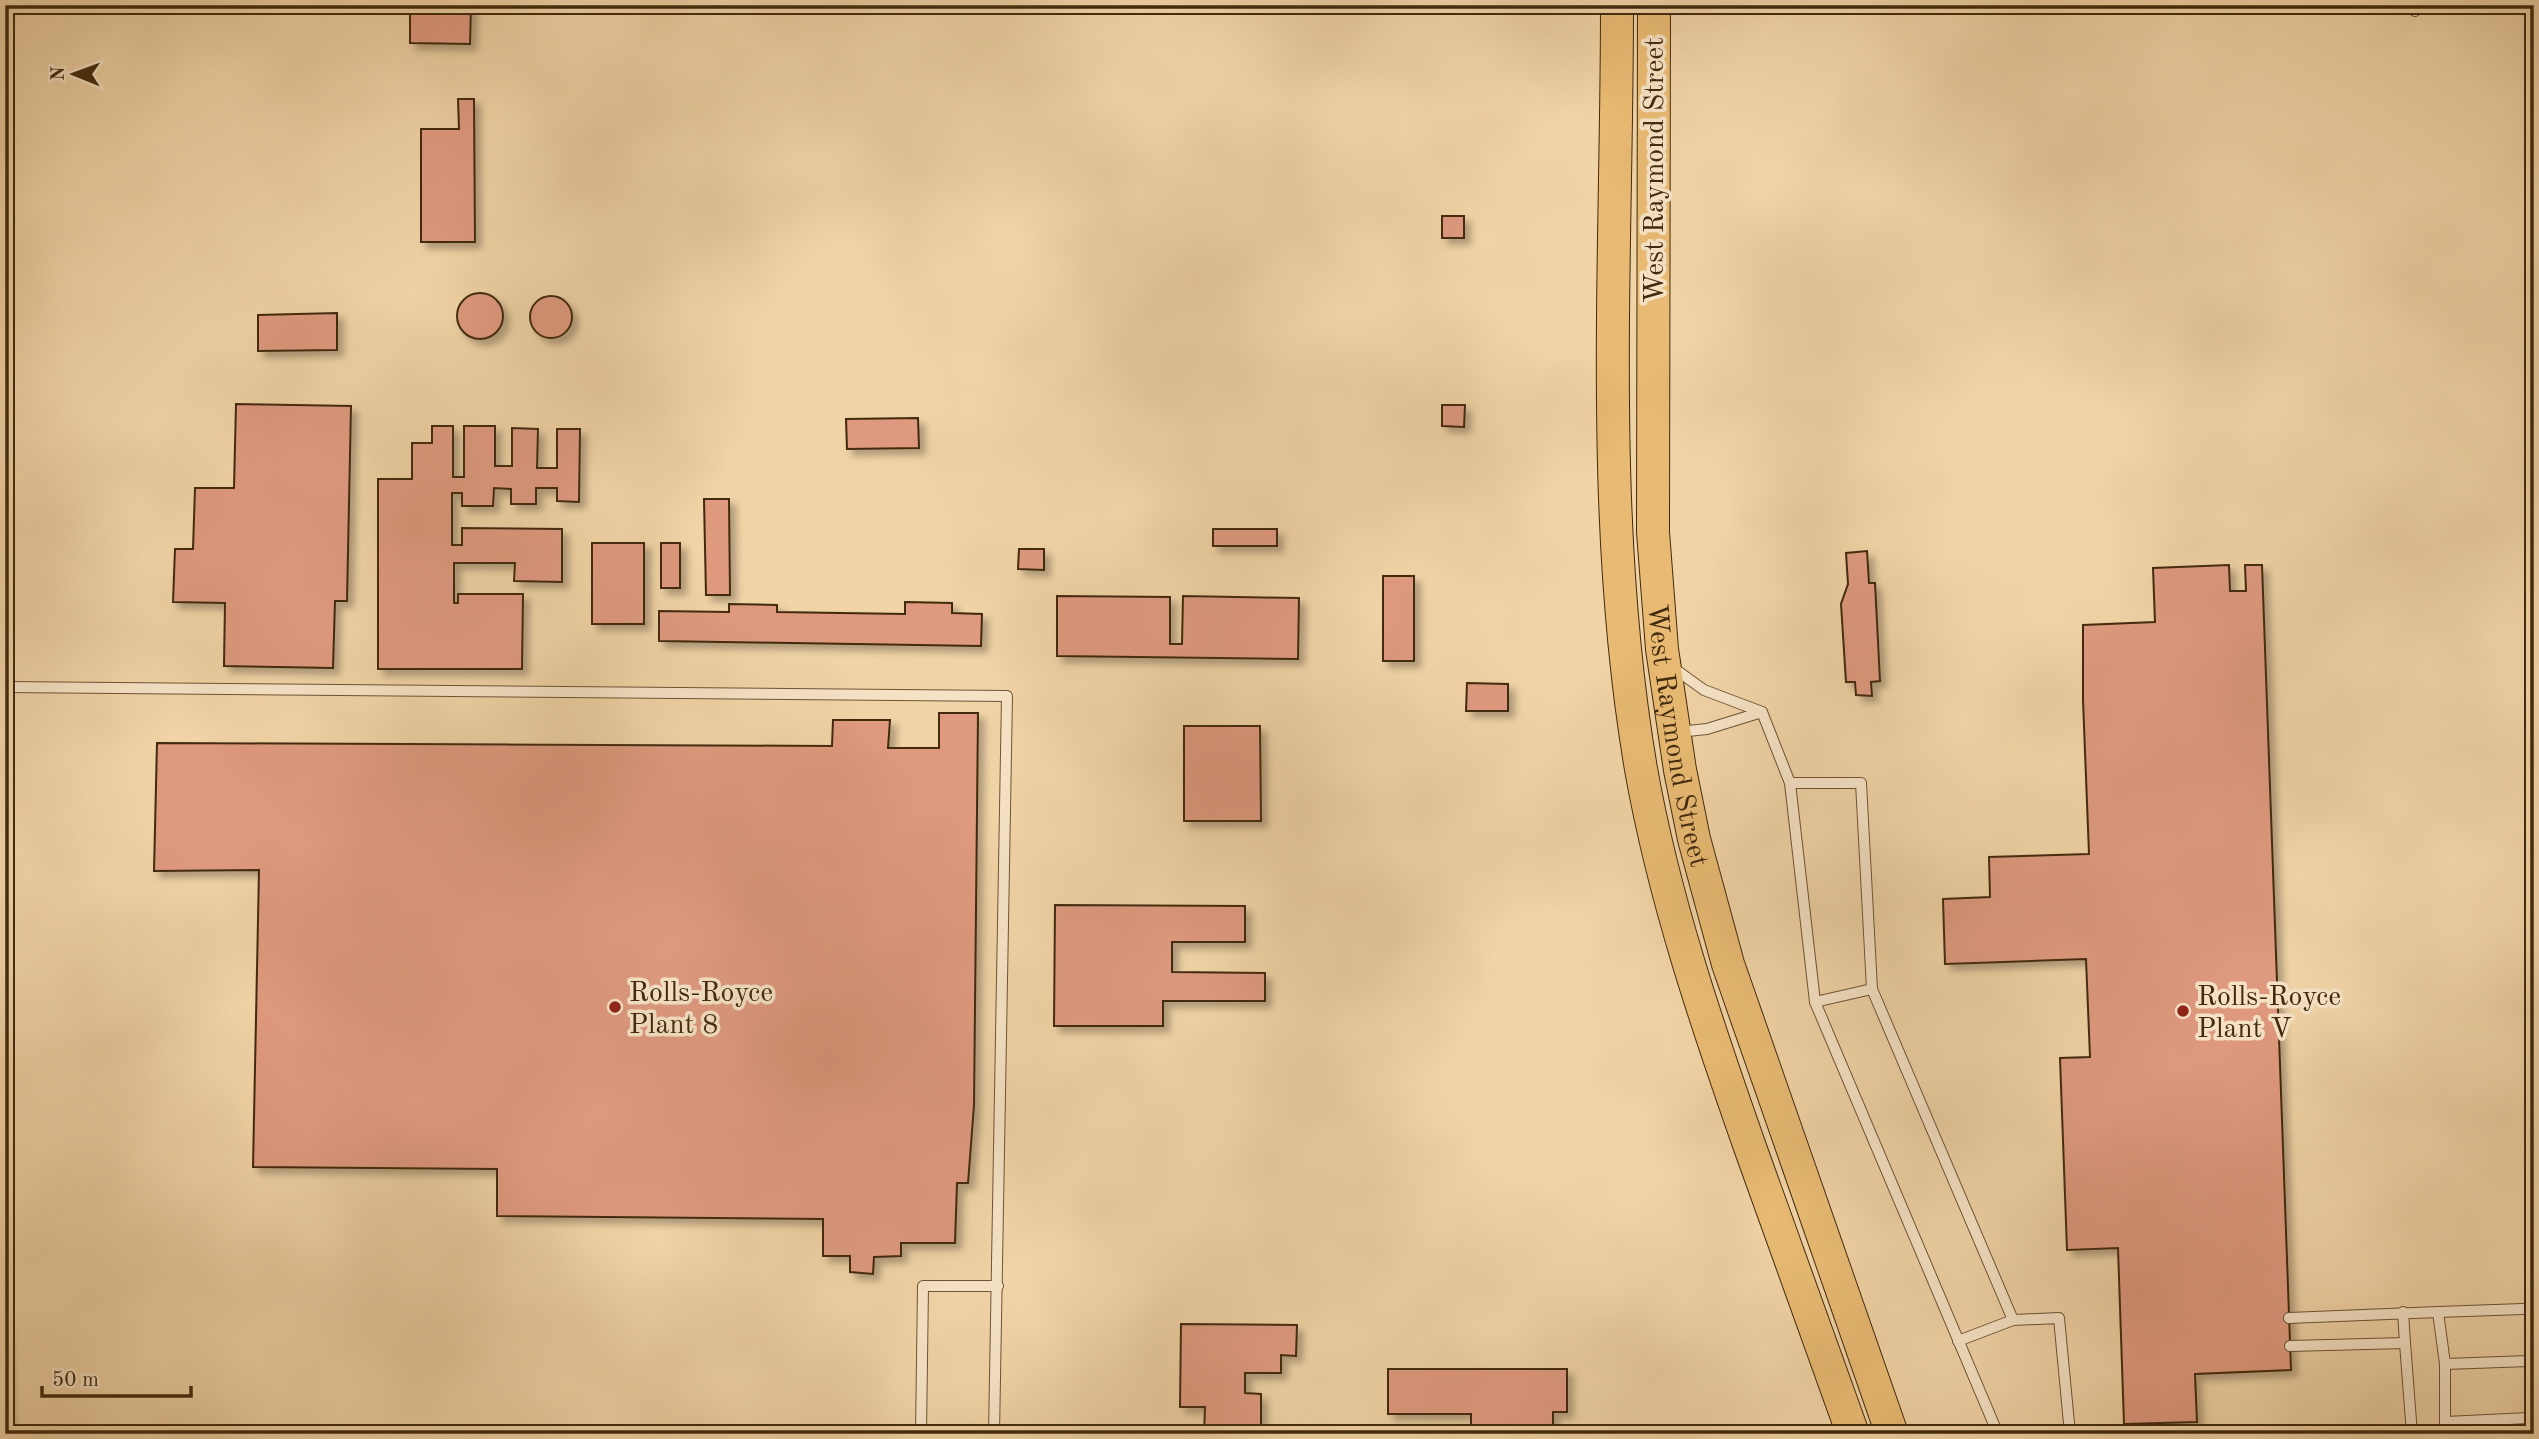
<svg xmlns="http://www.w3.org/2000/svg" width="2539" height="1439" viewBox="0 0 2539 1439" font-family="'Old Standard TT',serif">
<defs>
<filter id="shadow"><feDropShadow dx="6" dy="6" stdDeviation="3.5" flood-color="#0004"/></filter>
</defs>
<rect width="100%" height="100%" fill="#f0d3a6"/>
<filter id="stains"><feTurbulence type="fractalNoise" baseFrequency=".00286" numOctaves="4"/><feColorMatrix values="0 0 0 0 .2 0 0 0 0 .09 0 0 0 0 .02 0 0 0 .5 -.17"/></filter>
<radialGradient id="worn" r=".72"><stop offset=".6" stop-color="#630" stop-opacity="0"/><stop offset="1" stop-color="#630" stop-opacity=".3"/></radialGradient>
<g fill="#de997f" stroke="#422a0e" stroke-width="2" filter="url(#shadow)">
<path d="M410 5H471L470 44 410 43Z"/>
<path d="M458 99H474L475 242H421V129H459Z"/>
<rect x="1442" y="216" width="22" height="22"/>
<circle cx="480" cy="316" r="23"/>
<circle cx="551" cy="317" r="21"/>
<path d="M337 313V350L258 351V315Z"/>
<path d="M236 404 351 406 347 601H335L333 668 224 666 225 603 173 602 175 549H193L195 488H234Z"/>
<path d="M1442 405H1465L1464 427 1442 426Z"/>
<path d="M918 418 919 448 847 449 846 419Z"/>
<path d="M432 426H453V477H464V426H495V466H512V428L538 429 537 468H557V429H580L579 502 557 501V488H536V504H511V489L494 488 493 506H462V493H452V545H462V528L562 529V582L514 581 515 563H454V603H458V594H523L522 669H378V479H412V443H432Z"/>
<path d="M704 499H729L730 595H706Z"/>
<rect x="1213" y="529" width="64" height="17"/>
<rect x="592" y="543" width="52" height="81"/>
<rect x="661" y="543" width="19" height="45"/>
<path d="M1019 549H1044V570L1018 569Z"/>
<path d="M1867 551 1869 583H1875L1880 681 1871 682 1872 696 1856 695 1855 682H1846L1841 604 1848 584 1846 553Z"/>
<path d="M2229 565 2230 591H2246L2245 565H2262L2291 1370 2195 1374 2197 1422 2124 1424 2118 1248 2067 1250 2060 1058 2090 1057 2086 959 1945 964 1943 899 1990 897 1989 857 2089 854 2083 700V625L2155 622 2153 568Z"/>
<rect x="1383" y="576" width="31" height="85"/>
<path d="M1057 596 1170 597V644H1182L1183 596 1299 598 1298 659 1057 656Z"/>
<path d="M905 602 952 603V613L982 614 981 646 659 641V611L729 612V604L777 605V612L905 614Z"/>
<path d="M1467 683 1508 684V711H1466Z"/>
<path d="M939 713H978L974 1105 968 1183H957L955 1243H901V1256L874 1257 873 1274 850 1272V1256H823V1219L497 1216V1169L253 1167 259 870 154 871 157 743 832 746 833 720H890L888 748H939Z"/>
<path d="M1184 726H1260L1261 821H1184Z"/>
<path d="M1055 905 1245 906V942H1172V972L1265 973V1001H1163V1026H1054Z"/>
<path d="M5 1322 9 1434H5Z"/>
<path d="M1181 1324 1297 1325 1296 1356 1281 1355V1373H1245V1393L1261 1394V1427H1277V1434H1204L1205 1407H1180Z"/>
<path d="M1388 1369H1567V1412H1553V1434H1471V1414H1388Z"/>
</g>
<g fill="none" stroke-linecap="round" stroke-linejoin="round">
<defs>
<g id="service">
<path d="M2414 5 2415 11"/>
<path d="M1672 667 1704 690 1762 712 1790 783 1815 1002 1998 1434"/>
<path d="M5 687 1007 696 994 1434"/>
<path d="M1678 732 1707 729 1762 712"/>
<path d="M1790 783H1861L1872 989 2013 1320"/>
<path d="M1815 1002 1872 989"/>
<path d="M2403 1312 2405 1343"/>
<path d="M2438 1312 2523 1309"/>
<path d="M2289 1318 2438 1312 2445 1364V1434"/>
<path d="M1958 1341 2013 1320 2059 1318 2070 1434"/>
<path d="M2290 1346 2405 1343 2412 1434"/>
<path d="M2445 1364 2529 1361"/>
<path d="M2446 1422 2529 1418"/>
<path d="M921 1434 923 1286H998"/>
</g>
<g id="primary">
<path d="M1617 5C1617 259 1598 517 1641 769 1664 899 1707 1025 1751 1150 1785 1244 1819 1339 1853 1434"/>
<path id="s1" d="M1654 5 1653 532 1662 649 1680 770 1694 839 1728 964 1892 1434"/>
</g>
</defs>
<use href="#service" stroke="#6e5434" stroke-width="12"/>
<use href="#primary" stroke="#422a0e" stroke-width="34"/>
<use href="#service" stroke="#f5e2c5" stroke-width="10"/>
<use href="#primary" stroke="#e8ba73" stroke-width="32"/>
</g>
<g fill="#8f2418" stroke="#f5e2c5" stroke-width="2.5">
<circle cx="615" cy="1007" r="7"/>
<circle cx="2183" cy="1011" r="7"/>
</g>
<g text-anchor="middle" stroke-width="7" stroke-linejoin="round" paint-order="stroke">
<g font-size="28" fill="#422a0e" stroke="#f5e2c5">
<text transform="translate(1653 170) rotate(-90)" y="10">West Raymond Street</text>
<text dy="10" stroke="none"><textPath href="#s1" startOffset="732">West Raymond Street</textPath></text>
</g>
<g font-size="28" fill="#422a0e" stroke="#f5e2c5" text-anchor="start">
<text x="629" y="1001">Rolls-Royce<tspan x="629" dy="32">Plant 8</tspan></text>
<text x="2197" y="1005">Rolls-Royce<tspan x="2197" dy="32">Plant V</tspan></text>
</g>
</g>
<rect width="2539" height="1439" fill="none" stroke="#f0d3a6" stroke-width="28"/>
<rect x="7" y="7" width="2525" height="1425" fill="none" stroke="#422a0e" stroke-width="3.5"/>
<rect x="14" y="14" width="2511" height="1411" fill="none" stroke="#422a0e" stroke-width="2"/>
<g transform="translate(74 74) rotate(271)" stroke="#f5e2c5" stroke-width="5" paint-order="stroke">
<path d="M0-5L12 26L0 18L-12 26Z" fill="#422a0e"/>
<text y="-10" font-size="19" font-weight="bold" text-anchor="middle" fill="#422a0e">N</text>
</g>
<path d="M42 1386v10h149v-10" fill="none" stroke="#422a0e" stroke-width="3.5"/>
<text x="52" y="1386" font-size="21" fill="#422a0e" stroke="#f5e2c5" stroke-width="5" paint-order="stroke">50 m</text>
<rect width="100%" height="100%" filter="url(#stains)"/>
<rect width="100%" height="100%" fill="url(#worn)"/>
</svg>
